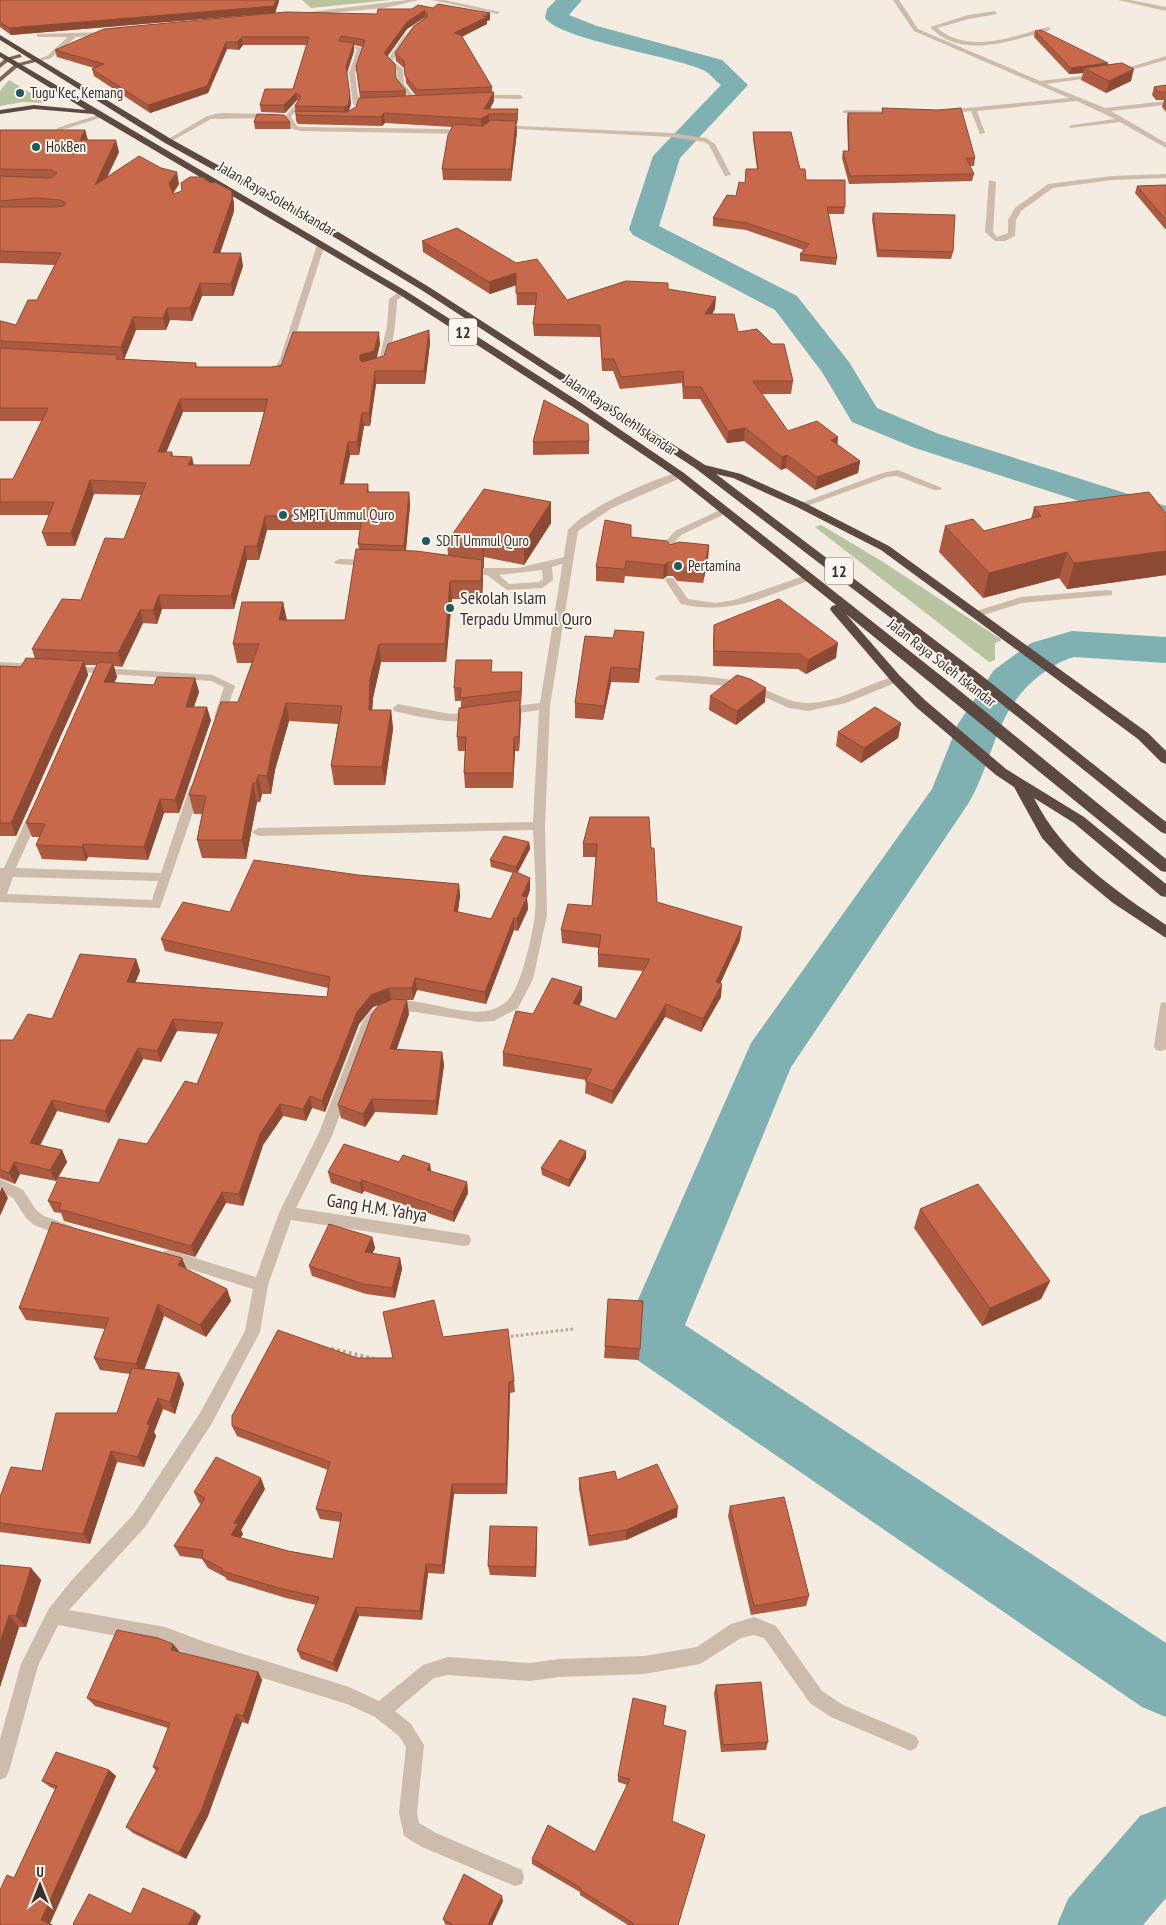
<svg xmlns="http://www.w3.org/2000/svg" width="1166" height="1925" viewBox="0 0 1166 1925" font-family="'PT Sans Narrow',sans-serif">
<rect width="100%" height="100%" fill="#f4ebe1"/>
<g fill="#b8c4a0">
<path d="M302 0H390L311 8Z"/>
<path d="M9 80 47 103 23 102 0 106V91Z"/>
<path d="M821 525 880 560 1002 640 995 643V660L989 662 815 527Z"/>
</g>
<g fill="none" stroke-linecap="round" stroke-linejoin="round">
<g fill="#7fb0b2" fill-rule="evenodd">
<path d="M556 0H582L569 15 597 26 722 60 748 85 680 158 659 226 797 296 849 362 877 408 939 434 1166 506V529L915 448 852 422 822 372 775 310 633 235 629 229 653 156 721 85C715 81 710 73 703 70 673 56 561 40 545 18L547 9Z"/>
<path d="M1072 631 1166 637V663L1074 657C1060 661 1052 667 1040 675 994 711 995 758 968 804L791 1067 685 1325 1166 1643V1717L1142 1707 630 1355 622 1336 751 1043 932 789 958 724 994 670 1031 643Z"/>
<path d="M1166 1806V1898L1143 1925H1057L1068 1899 1140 1816Z"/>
</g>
<path stroke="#b9a596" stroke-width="3" stroke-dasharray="2.5 2.5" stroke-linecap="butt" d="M506 1337 573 1329"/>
<path stroke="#b9a596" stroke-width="4.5" stroke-dasharray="3 3" stroke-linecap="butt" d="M331 1349 374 1359"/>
<g fill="#cdbbac" fill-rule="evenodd">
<path d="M995 11 997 14 969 19 937 28C969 55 1013 36 1048 27L1051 29C1044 33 1034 35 1025 37 993 46 955 54 930 27L968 15Z"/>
<path d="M101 114 103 115V117L62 130V133L72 136V138L55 134 57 128Z"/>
<path d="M898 470 942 488 940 490H934L897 476 887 477 804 507H798L796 505 882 473Z"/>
<path d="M724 508 727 509V513L681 535 675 542 677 555 675 557H669L665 542 675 531Z"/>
<path d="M569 556 574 559 572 561 552 567 553 580 542 588 507 590 487 575 466 574 461 571 466 568H518ZM542 570 543 579 539 582 509 584 499 575Z"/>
<path d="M339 559 369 560 374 563 369 566 336 564 334 562Z"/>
<path d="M810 574 815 577 813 579C769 595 730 616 681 604L665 580 667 578H673L688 599 716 603 734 600Z"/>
<path d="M1108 590 1112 591V595L1022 603 977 617 972 614 973 612 1021 597Z"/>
<path d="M660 675C692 675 724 676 755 686 773 691 789 704 809 703 841 702 866 684 896 676L901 679 900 681 846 703 808 711 789 708 755 693 728 686 656 680 655 678Z"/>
<path d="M1166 1002V1049L1161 1051 1156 1050 1154 1046 1160 1007 1161 1003Z"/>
</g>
<g fill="#cdbbac" fill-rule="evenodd">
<path d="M407 0H419L384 8 296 16 293 14Z"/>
<path d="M432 0H444L500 12 497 14Z"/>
<path d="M893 0H899L918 29 1040 81 1099 74 1097 77 1046 84 1105 108 1166 101V105L1111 111 1166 143V148L1120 122 1070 128 1069 127 1072 125 1115 119 1077 101 977 111 985 133 980 134 971 111 945 114 942 112 945 110 1069 98 914 31Z"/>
<path d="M1118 0H1130L1166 7V11Z"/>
<path d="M417 23 422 24 407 39 392 61 403 69 404 84 418 101 415 103 398 84 397 70 386 62 403 37Z"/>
<path d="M107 32 109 35 76 37 51 58 38 62 35 60 47 56 68 37H38L36 34Z"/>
<path d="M343 44 364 48 355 73 359 104 356 106 353 104 349 73 357 49 341 47Z"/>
<path d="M1166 56V60L1117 74 1114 72Z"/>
<path d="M479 95H520L523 97 520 99 477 98 476 97Z"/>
<path d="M297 102 300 104 291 117 297 126 300 127 444 129 465 130 468 132 465 134 300 131 293 129 285 117Z"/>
<path d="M845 110 893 111 896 113 893 115 843 113V111Z"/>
<path d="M220 113 273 114 276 116 273 118 211 119 170 142 165 141 207 116Z"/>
<path d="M499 125 671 133 706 138 715 144 731 175 725 176 709 145 704 142 671 137 497 128 496 127Z"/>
<path d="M1166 174V178L1112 180 1053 188 1021 211 1016 220 1015 236 1005 241H995L985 232 989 180 996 182 993 232 997 237 1008 233V220L1015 208 1048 184 1112 176Z"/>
<path d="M318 242 325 244 288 359 282 370 263 373V369L276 366 280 359Z"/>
<path d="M400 291 407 293 397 300C396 315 394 373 373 371V367L378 364 387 326 389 299Z"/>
<path d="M680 472 685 475 683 477 612 508 578 531 550 706 545 826 547 915 533 979 518 1008 494 1021 479 1022 415 1012 395 1011 380 1017 373 1027 332 1136 296 1208 464 1234 469 1235 471 1240 469 1245 464 1246 291 1220 268 1285 260 1332 212 1423 145 1527 69 1610 165 1627 205 1642 349 1687 379 1701 423 1665 448 1657 530 1663 559 1659 644 1656 697 1647 731 1624 754 1617 776 1626 822 1691 843 1705 916 1736 919 1742 916 1748 910 1751 904 1748 831 1717 810 1703 764 1638 754 1635 741 1638 700 1664 644 1674 559 1677 530 1681 448 1675 434 1678 395 1711 411 1724 424 1745 417 1813 419 1823 436 1833 522 1870 524 1877 522 1884 515 1886 422 1847 404 1836 399 1813 406 1747 399 1736 375 1717 347 1704 205 1660 165 1645 58 1625 38 1666 9 1771 6 1777 0 1780V1739L21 1664 48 1610 71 1581 133 1515 200 1413 245 1331 253 1289 164 1261 162 1256 164 1251 169 1250 256 1277 279 1213 318 1135 361 1025C391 966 468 1037 507 1001 521 989 533 933 535 914 537 887 534 858 533 830L258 836 252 832 258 828 533 822 539 710 506 715 501 711 506 707 540 703 568 530C588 507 650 480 680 472Z"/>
<path d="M0 662 38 664 43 667 38 670 0 668Z"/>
<path d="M71 666 213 675 235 686 224 717 219 721 214 717 224 687 211 681 67 671V667Z"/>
<path d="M398 704 450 714 474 712 479 716C467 729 411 715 394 711L393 708Z"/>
<path d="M196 782 202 786 160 908 0 902V868H4L31 809H39L41 812 16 868 161 873 190 786ZM13 877 158 881 152 900 7 894Z"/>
<path d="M0 1179 23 1190 36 1210 44 1216 72 1226 74 1230 72 1234 67 1236 57 1234 34 1225 26 1218 13 1198 0 1191Z"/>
</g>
<g fill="#7d675c" fill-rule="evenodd">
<path d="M20 54 22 57 10 60 0 68V63L6 58Z"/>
<path d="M38 58 40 61 19 66 0 82V77L15 64Z"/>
</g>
<g fill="#5c4a42" fill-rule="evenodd">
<path d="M0 35 171 139 340 233 429 287 705 465 741 474 805 503 889 546 1148 733 1166 751V764L1161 762 1138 739 881 550 797 507 733 478 716 474 981 675 1166 822V834L1161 832 973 681 695 468 423 291 334 237 165 143 0 40Z"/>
<path d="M0 52 406 291 581 403 684 473 954 686 1166 859V872L1161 871 846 614 900 676 926 701 1006 769 1084 817 1166 884V897L1161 896 1074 823 1034 798C1063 856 1114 889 1166 925V938L1113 903 1068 866 1042 838 1014 787 996 775 916 707 892 682 832 612 830 609 832 606 836 605 676 477 573 407 400 295 93 114 34 109 0 114V110L34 105 86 110 0 57Z"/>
</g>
</g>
<g fill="#ac5a40" fill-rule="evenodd">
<path d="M0 0H279V1L275 13 11 35 0 27Z"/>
<path d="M412 9 490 20 487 21V24L462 37 492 87V92H494V101L490 109H518V119L517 124H516L517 132 511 181 443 180 442 169 452 127 385 123 382 126 298 124 296 121 295 106 298 101 297 100 285 113 261 112 260 105 293 89 307 45H243L239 50 227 49 208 93 150 113 94 76 92 69 94 68 57 57 55 50 377 14ZM425 17 395 53 396 61 405 69 406 83 416 96H406V91L396 78 387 57 407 29ZM354 45 363 47 356 66 360 98 356 107 349 111 351 104 347 73 354 51Z"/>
<path d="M1035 31 1108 63V65L1131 81 1106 93 1081 80 1083 73 1069 74 1034 37Z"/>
<path d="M1166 85V112L1162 107 1164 100H1156L1152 95 1154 87Z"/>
<path d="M882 108 975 158 974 166H970L974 174 972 181 849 184 842 158 843 151H848L847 120 848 113H882Z"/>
<path d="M254 122H290L291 129H255Z"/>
<path d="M0 130H85L88 140 119 152 107 177 179 184 173 194 234 203V211L220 253 243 266 233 296H202L192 321 170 320 166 330H136L124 359 196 363 197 367H271L380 344 377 358 384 356 429 330 430 343 425 384H376L370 426H364L359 455H350L344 484H368L369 492H409L410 505 406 551 448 555 447 542 551 502V523L524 565 484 557V568H483V578L482 599H452L446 662H381L373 698 372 710H391L393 729 385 785H334L331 766 338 724 289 721 275 770 271 794H262L260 802H257L246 859 202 858 197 840 202 814H194L189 795 238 702 252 663H237L233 644 283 602 286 620H345L359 549 358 544 360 530H267L259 560H247L234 609H162L157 624 143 623 122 667 114 666 117 677 114 683 154 685 195 678 199 692 194 707 211 720 179 813H164L148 860 88 857 86 861 42 859 36 845 40 837H32L26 823 97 665H85L88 675 16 836H0V666L21 667 35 659 32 649 81 600 124 539 141 495 94 494 75 546H47L42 533 49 515H0V479H13L42 421H0V321L16 325 37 300 55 265 0 263ZM183 412H264L250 465H194L173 456 172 452H166Z"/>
<path d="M753 132 800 169 806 180 845 207 844 214H829L837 258 836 265 800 261V254L804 250 746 230 713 226V218L736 196 757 169 753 139Z"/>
<path d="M1166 185V230L1135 193 1137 186Z"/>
<path d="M873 213 953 252 951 259 877 257 872 219Z"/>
<path d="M422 241 567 300 668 289 715 309 712 314 738 332 793 381 791 394H761L788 431 837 444 860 461 858 473 815 490 786 468 781 470 744 441 727 443 700 399H683L682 383 620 389 613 371H602L600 337 534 336 533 324 535 305H517L516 285 490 294 423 252Z"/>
<path d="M589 441V454L533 455V442Z"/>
<path d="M1034 507 1166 514V575L1067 589 1059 578 983 598 939 552 945 526 984 531 1031 519Z"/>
<path d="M631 537 670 545H709L708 559 703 583 677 581 673 576H667L663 579 625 576 624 583 596 581V567Z"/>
<path d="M714 625 836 658 806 674 798 669 713 666V640Z"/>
<path d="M585 636 643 646 639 683 611 682 603 720 575 718V703Z"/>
<path d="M493 672H522V684L521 703 520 704 521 714 519 751H515L513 788H465L464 773 465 751H458L457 737 461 708V701H455L454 688Z"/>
<path d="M710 696 765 702 736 725 709 710Z"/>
<path d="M901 723 898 738 861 763 836 746 838 732Z"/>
<path d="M590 817 651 848 657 902 740 940 720 984 721 997 701 1032 665 1017 612 1104 585 1093 586 1080 503 1066V1053L533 1014 582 987V1000L579 1006 616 1019 643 971 598 967V954L599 948 562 943 561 930 592 906 596 857H583V844Z"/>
<path d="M529 842 530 849 517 872 530 890 527 898 528 909 518 931 514 930 486 1004 417 990 413 1000H404L409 1014 396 1050 442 1052 444 1065 437 1115 375 1112 365 1127 341 1118 338 1105 379 1005 373 1007 359 1024 325 1112 312 1108 306 1121 283 1116 263 1145 243 1206 226 1203 195 1257 64 1221 61 1213 54 1212 48 1201 99 1183 147 1144 197 1084 218 1034 177 1031 161 1062 143 1059 109 1123 57 1111 40 1145 62 1150 67 1162 56 1181 20 1174 15 1184 0 1178V1040H13L52 1019 136 959 140 971 135 982 327 997 328 988 165 951 161 939 230 912 358 875 459 884 460 896 458 912 491 919 513 873 491 867 490 860Z"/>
<path d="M586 1151V1158L569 1187 542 1175 541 1168Z"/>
<path d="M399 1162 467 1182 468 1193 454 1222 364 1191 362 1194 331 1183 328 1172Z"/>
<path d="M920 1209 1050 1281 1041 1299 982 1326 914 1228Z"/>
<path d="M372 1237 375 1248 372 1254 400 1258 402 1269 395 1298 366 1294 312 1276 309 1266Z"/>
<path d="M187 1270 227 1289 231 1301 206 1337 164 1316 144 1369 179 1373 184 1384 175 1414 163 1409 154 1432 156 1436 144 1467 117 1462 90 1544 0 1532V1497L42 1471 117 1413 130 1374 100 1370 94 1358 105 1329 26 1320 19 1308Z"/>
<path d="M643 1301 639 1360 604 1358 605 1346Z"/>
<path d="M443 1337 514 1381 515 1392 510 1393 507 1494H454L444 1574 428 1573 422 1620 359 1616 337 1672 301 1659 297 1650 316 1605 286 1598 227 1580 225 1577 208 1568 202 1559 180 1556 174 1546 201 1504 199 1503 194 1492 265 1489 241 1530 243 1534 240 1538 288 1551 333 1559 341 1522 320 1519 316 1509 328 1470 237 1436 232 1426 357 1358H393Z"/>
<path d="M579 1478 617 1480 677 1517 626 1540 589 1546 579 1489Z"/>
<path d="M730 1506 809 1596 806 1606 751 1615 728 1516Z"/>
<path d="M537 1527V1537L536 1577 490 1575 488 1566Z"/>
<path d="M0 1565 31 1568 41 1580 26 1627H19L0 1687Z"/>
<path d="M179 1652 258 1672 262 1680 248 1724 242 1722 208 1816 186 1859 133 1833 126 1827 156 1771 153 1767 168 1728 95 1706 87 1698Z"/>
<path d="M716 1685 768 1742 766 1750 721 1752 714 1693Z"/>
<path d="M663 1725 672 1821 678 1925H628L580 1895V1892L532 1864V1859L595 1852 627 1785 618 1782V1776Z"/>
<path d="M109 1770 116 1776 50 1924 0 1925 14 1878 55 1789 50 1787 42 1781Z"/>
<path d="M503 1901 492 1925H447L445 1924 443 1919Z"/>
</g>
<g fill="#8c4a34">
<path d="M276 0H279V1L275 13 11 35 9 28Z"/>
<path d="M425 10V17L407 29 384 61V53L407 22Z"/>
<path d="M490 13V20L487 21V24L454 40V33Z"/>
<path d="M242 37 243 45 239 50 237 42Z"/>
<path d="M226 42 227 49 208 93 150 113 148 105Z"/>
<path d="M354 43V51L347 73 346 66Z"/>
<path d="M1108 63 1107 69 1084 68 1083 73 1069 74 1071 68Z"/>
<path d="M1134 69 1131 81 1106 93 1109 81Z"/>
<path d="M494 92V101L486 115 489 114V123L481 129V119L484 109Z"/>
<path d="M296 93 297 100 285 113 284 105Z"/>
<path d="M350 96 351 104 348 113 345 115 344 107Z"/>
<path d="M384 113 385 123 382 126 381 117Z"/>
<path d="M516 121 517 132 511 181V169Z"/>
<path d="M85 130 88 141 80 140Z"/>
<path d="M116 140 119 152 98 197 95 185Z"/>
<path d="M177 172 179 184 171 195 169 183Z"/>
<path d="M232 191 234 203V211L216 266 213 253Z"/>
<path d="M241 253 243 266 233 296 231 284Z"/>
<path d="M516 273 517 285 490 294 489 282Z"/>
<path d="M200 283 202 296 192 321 190 308Z"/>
<path d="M716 297 715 309 704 327 705 314Z"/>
<path d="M167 308 170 320 166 330 163 318Z"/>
<path d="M133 317 136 330 124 360 121 347Z"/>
<path d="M429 330 430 343 425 384 424 371Z"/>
<path d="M379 332 380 344 375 363 362 368 360 360V355Z"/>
<path d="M375 371 376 384 370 426 369 413Z"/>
<path d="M180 399 183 412 161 465 158 452Z"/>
<path d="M362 413 364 426 359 455 357 442Z"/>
<path d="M745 428 744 441 727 443 728 431Z"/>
<path d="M838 437 837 450 831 440Z"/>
<path d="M348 442 350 455 341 497 340 484Z"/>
<path d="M787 455 786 468 781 470 782 457Z"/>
<path d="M192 457 195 470 188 465Z"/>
<path d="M860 461 858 473 815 490 817 477Z"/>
<path d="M90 480 94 494 75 546 71 533Z"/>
<path d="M409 492 410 505 405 559 404 546Z"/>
<path d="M551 502V523L524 565V544Z"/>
<path d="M265 516 267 530 259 560 257 546Z"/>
<path d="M483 536 484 557V568L482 547Z"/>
<path d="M709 545 708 559 703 583 704 569Z"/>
<path d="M245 546 247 560 234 609 231 596Z"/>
<path d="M1166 551V575L1067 589 1074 563Z"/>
<path d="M1067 552 1059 578 983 598 989 573Z"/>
<path d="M482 560 483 578 482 599 481 581Z"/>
<path d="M668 562 667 576 663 579 664 565Z"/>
<path d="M450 581 452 599 446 662 445 644Z"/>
<path d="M159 595 162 609 157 624 153 610Z"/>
<path d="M283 602 287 620H279Z"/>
<path d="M140 610 143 623 122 667 118 653Z"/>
<path d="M644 632 643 646 639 683V669Z"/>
<path d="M838 643 836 658 806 674 808 660Z"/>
<path d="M379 644 381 662 373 698 371 729 369 710 370 679Z"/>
<path d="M84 661 88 675 16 836 11 823Z"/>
<path d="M113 663 117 677 108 696 104 682Z"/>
<path d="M611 667V682L603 720 604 706Z"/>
<path d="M522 672V684L521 703V691Z"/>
<path d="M195 678 199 692 189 720 186 707Z"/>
<path d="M766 688 765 702 736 725 737 711Z"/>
<path d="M520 700 521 714 519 751V737Z"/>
<path d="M286 703 289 721 275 770 271 794 267 776 272 751Z"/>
<path d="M207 707 211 720 179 813 175 800Z"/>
<path d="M391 710 393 729 385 785 382 767Z"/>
<path d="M901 723 898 738 861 763 864 748Z"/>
<path d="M514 737 515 751 513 788V773Z"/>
<path d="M258 775 262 794 260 802 256 783Z"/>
<path d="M253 783 257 802 246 859 242 840Z"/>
<path d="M160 799 164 813 148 860 144 847Z"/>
<path d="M529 842 530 849 517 874 516 867Z"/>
<path d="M83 844 88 857 86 861 82 847Z"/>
<path d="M530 878V890L527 898 528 909 518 931 517 919 522 896Z"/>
<path d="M459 884 460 896 456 924 454 911Z"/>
<path d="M514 918V930L486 1004 485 992Z"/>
<path d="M742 927 740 940 715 995 716 982Z"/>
<path d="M136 959 140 971 131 994 127 982Z"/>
<path d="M415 978 417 990 413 1000 412 988Z"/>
<path d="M722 984 721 997 701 1032 703 1019Z"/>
<path d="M582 987V1000L573 1016V1003Z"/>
<path d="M389 988 391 1000 373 1007 359 1024 325 1112 322 1101 357 1012 371 995Z"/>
<path d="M407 1000 409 1014 392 1063 390 1049Z"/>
<path d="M666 1004 665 1017 612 1104 613 1091Z"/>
<path d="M173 1019 177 1031 161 1062 157 1051Z"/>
<path d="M138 1048 143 1059 109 1123 105 1111Z"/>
<path d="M442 1052 444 1065 437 1115 436 1101Z"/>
<path d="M310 1096 312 1108 306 1121 303 1109Z"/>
<path d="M372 1099 375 1112 365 1127 363 1114Z"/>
<path d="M52 1100 57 1111 36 1154 30 1143Z"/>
<path d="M280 1104 283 1116 263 1145 243 1206 239 1194 260 1134Z"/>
<path d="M62 1150 67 1162 56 1181 50 1170Z"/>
<path d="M586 1151V1158L569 1187V1180Z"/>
<path d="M14 1162 20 1174 15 1184 9 1173Z"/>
<path d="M430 1164 432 1175 427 1170Z"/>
<path d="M362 1180 364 1191 362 1194 360 1183Z"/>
<path d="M467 1182 468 1193 454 1222 453 1212Z"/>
<path d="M2 1187 8 1198 0 1216V1192Z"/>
<path d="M222 1192 226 1203 195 1257 191 1246Z"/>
<path d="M372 1237 375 1248 368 1263 365 1252Z"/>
<path d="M182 1258 187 1270 178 1265Z"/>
<path d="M400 1258 402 1269 395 1298 392 1288Z"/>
<path d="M1050 1281 1041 1299 982 1326 990 1308Z"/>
<path d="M227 1289 231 1301 206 1337 200 1325Z"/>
<path d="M158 1304 164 1316 142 1376 136 1364Z"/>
<path d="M179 1373 184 1384 175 1414 170 1402Z"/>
<path d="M509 1382 510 1393 507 1494 506 1484Z"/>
<path d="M158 1398 163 1409 154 1432 156 1436 144 1467 138 1457 147 1424Z"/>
<path d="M111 1451 117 1462 90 1544 83 1534Z"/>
<path d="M261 1478 265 1489 241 1530 243 1534 236 1545 231 1535 234 1523Z"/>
<path d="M452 1484 454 1494 444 1574 442 1565Z"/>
<path d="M678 1507 677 1517 626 1540V1530Z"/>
<path d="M537 1527V1537L536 1577 535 1567Z"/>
<path d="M426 1564 428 1573 422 1620 420 1611Z"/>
<path d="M31 1568 41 1580 26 1627 16 1616Z"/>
<path d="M356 1607 359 1616 337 1672 333 1663Z"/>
<path d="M9 1615 19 1627 0 1687V1642Z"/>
<path d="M173 1644 180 1652 171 1650Z"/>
<path d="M258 1672 262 1680 248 1724 243 1716Z"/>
<path d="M236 1714 242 1722 208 1816 186 1859 179 1853Z"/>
<path d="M109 1770 116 1776 49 1925 41 1920Z"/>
<path d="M502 1896 503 1901 492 1925H488Z"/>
<path d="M195 1911 201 1916 197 1925H188Z"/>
</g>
<g fill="#c8694b" stroke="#8c4a34" fill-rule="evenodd">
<path d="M0 0H276L274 6 9 28 0 22Z"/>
<path d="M438 4 490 13 483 16 487 17 454 33 461 35 492 87 417 90 405 76 404 61 395 53 414 26 428 16 425 10 407 22 384 53 395 64 396 78 406 91 360 92 356 66 365 40 341 36 339 41 354 43 346 66 350 96 348 105 344 107 295 106 301 96 296 93 284 105H260L265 89H293L309 37H242L237 42H226L207 86 148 105 92 69 104 64 55 50 104 29 286 12 377 14 378 9H412L418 5 433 8Z"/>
<path d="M1041 30 1108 63 1071 68 1035 31Z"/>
<path d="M1122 63 1134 69 1109 81 1084 68Z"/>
<path d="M1166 85V92H1158L1154 87Z"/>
<path d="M494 92 484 109H518L517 114H489L481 119 384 113 381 117 297 115 295 111 347 112 356 107 359 98Z"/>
<path d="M882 108 938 110 961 108 975 158H966L974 174 850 176 843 151H849L848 113H883Z"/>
<path d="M257 114 284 115 290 122H254Z"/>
<path d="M491 120 516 121 511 169H442L448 135 454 124 483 126Z"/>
<path d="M0 130H85L80 140H116L95 185 139 156 161 168 177 172 169 183 173 194 182 191 181 183 190 177H202L211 183 215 182 232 191V199L213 253H241L231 284 200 283 190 308H167L163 318 133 317 121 347 0 341V321H1L16 325 28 300H37L61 253 0 251V207H53L64 206 66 203 60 200 35 198 0 201V176L51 178 57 173 51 170 0 169Z"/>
<path d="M753 132H791L800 169H805L806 180H845V207H827L837 258 800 254 809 244 747 223 713 218 727 195 736 196 739 182 745 183 746 169H758Z"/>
<path d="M1166 185V220L1137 186Z"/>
<path d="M873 213 955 215 953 252 878 250Z"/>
<path d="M457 228 516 263 537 259 567 300 626 281 668 283V289L716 297 705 314H734L738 332 757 329 772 344H784L793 381H753L788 431 817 421 838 437 831 440 860 461 817 477 787 455 782 457 745 428 728 431 701 387H684L683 371 621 377 614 359H602L600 325 533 324 537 293H516V273L489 282 422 241Z"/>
<path d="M429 330 424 371H375L369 413H362L357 442H348L340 484H368L367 492H409L404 546 358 544 362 516H265L257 546H245L231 596 159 595 153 610H140L118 653 32 649 62 599 81 600 105 538 124 539 146 483 90 480 71 533H42L54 502H0V479H13L48 408H0V348L118 355 116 359 196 363 195 367H271L281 366 293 332H379L374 351 360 355V360L362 362 384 356 388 344ZM180 399H268L250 465H188L192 457 171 456 172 452H158Z"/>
<path d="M544 400 588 424 589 441 533 442Z"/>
<path d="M484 489 551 502 524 544 483 536 482 547 447 542Z"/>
<path d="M1149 492 1166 514V551L1074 563 1067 552 989 573 945 526 973 519 984 531 1041 516 1034 507Z"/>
<path d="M605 520 631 525V537L667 541 670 545 679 542 709 545 704 569 678 567 674 562H668L664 565 626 561 625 569 596 567Z"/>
<path d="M356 549 416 551 482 560 481 581H450L445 644H379L370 679 369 710H391L382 767 331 766 342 706 286 703 272 751 267 776 258 775 256 783H253L242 840H197L206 796 189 795 221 702H238L259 644H233L242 602H283L279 620H345Z"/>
<path d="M779 599 838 643 808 660 800 654 714 651V625Z"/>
<path d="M615 630 644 632 639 669 611 667 604 706 575 703 585 636 613 638Z"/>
<path d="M26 658 84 661 11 823H0V666L21 667Z"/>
<path d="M456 660H492L491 672H522L521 691 460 698 461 688H454Z"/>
<path d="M98 662 113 663 104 682 154 685 157 677 195 678 186 707H207L175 800 160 799 144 847 83 844 82 847 36 845 45 824 26 823Z"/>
<path d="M737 675 750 679 766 688 737 711 710 696Z"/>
<path d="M520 700 519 737H514L513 773H464L466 737H457L459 708Z"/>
<path d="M875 707 901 723 864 748 838 732Z"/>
<path d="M590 817H649L651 848H654L657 902 742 927 716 982 722 984 703 1019 666 1004 613 1091 585 1081 592 1069 503 1053 516 1011 533 1014 552 978 582 987 573 1003 616 1019 650 959 598 954 601 935 561 930 568 904 592 906 597 844H583Z"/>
<path d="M504 836 529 842 516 867 490 860Z"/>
<path d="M254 860 358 875 459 884 454 911 491 919 514 871 530 878 522 896 527 897 517 919 514 918 485 992 415 978 412 988H389L371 995 357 1012 322 1101 310 1096 303 1109 280 1104 260 1134 239 1194 222 1192 191 1246 59 1209 61 1203 48 1201 59 1177 99 1183 119 1139 147 1144 185 1081 197 1084 223 1023 173 1019 157 1051 138 1048 105 1111 52 1100 30 1143 62 1150 50 1170 14 1162 9 1173 0 1170V1040H13L28 1014 52 1019 80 954 136 959 127 982 327 997 330 977 161 939 183 902 230 912Z"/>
<path d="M393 999 407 1000 390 1049 442 1052 436 1101 372 1099 363 1114 338 1105 372 1014 379 1005Z"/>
<path d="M560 1140 586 1151 569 1180 541 1168Z"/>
<path d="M344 1144 399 1162 403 1155 430 1164 427 1170 467 1182 453 1212 362 1180 360 1183 328 1172Z"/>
<path d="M978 1184 1050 1281 990 1308 920 1209Z"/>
<path d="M52 1222 182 1258 178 1265 227 1289 200 1325 158 1304 136 1364 94 1358 109 1318 19 1308Z"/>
<path d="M329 1224 372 1237 365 1252 400 1258 392 1288 363 1284 309 1266Z"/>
<path d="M608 1299 643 1301 640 1349 605 1346Z"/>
<path d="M434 1300 443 1337 508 1329 514 1381 509 1382 506 1484H452L442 1565 426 1564 420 1611 356 1607 333 1663 297 1650 319 1597 282 1589 222 1571 223 1569 202 1558 203 1550 174 1546 205 1498 194 1492 216 1457 261 1478 234 1523 238 1524 231 1535 288 1551 333 1559 342 1513 316 1509 330 1462 232 1426V1416L278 1330 357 1358H393L383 1312Z"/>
<path d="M132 1368 179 1373 170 1402 158 1398 147 1424 150 1425 138 1457 111 1451 83 1534 0 1523V1497L11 1467 42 1471 56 1413H117Z"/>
<path d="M657 1464 678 1507 626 1530 589 1536 579 1478 615 1471 617 1480Z"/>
<path d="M784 1497 809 1596 754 1606 730 1506Z"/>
<path d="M490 1526 537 1527 535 1567 488 1566Z"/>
<path d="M0 1565 31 1568 16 1616 9 1615 0 1642Z"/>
<path d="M117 1630 158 1638 173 1644 171 1650 258 1672 243 1716 236 1714 202 1809 179 1853 126 1827 158 1768 153 1767 170 1723 87 1698Z"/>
<path d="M761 1682 768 1742 723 1745 716 1685Z"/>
<path d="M633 1698 666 1706 663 1725 686 1731 672 1821 705 1835 678 1925H633V1923L580 1890 581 1888 532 1859 548 1825 595 1852 630 1779 618 1776Z"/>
<path d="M56 1752 109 1770 41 1920 52 1925H0V1890L7 1875 14 1878 57 1786 42 1781Z"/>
<path d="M464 1874 502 1896 488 1925H454L443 1919Z"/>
<path d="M143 1888 195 1911 188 1925H76L73 1924 89 1894 131 1914Z"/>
</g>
<g fill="#1f5a5e" stroke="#fbf5ee" stroke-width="2">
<circle cx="20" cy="93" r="5"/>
<circle cx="36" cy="147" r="5"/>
<circle cx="283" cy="515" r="5"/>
<circle cx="426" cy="541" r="5"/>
<circle cx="678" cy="566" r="5"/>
<circle cx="450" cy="608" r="5"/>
</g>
<g text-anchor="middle" stroke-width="4" stroke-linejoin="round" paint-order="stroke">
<g font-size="15" fill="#3b302b" stroke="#fbf5ee" text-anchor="start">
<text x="30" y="98">Tugu Kec, Kemang</text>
<text x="46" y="152">HokBen</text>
<text x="293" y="520">SMPIT Ummul Quro</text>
<text x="436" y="546">SDIT Ummul Quro</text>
<text x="688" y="571">Pertamina</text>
</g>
<g font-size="15" fill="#3b302b" stroke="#fbf5ee">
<text transform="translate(277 199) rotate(30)" y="5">Jalan Raya Soleh Iskandar</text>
<text transform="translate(620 415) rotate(34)" y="5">Jalan Raya Soleh Iskandar</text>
<text transform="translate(942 663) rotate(38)" y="5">Jalan Raya Soleh Iskandar</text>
</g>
<g fill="#fbf5ee" stroke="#756b66" stroke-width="1">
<rect x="449" y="318.5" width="28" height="27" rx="4"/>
<rect x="825" y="557.5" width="28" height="27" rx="4"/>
</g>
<g font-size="16" font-weight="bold" fill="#3b302b">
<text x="463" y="338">12</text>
<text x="839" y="577">12</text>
</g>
<g font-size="18" fill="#3b302b" stroke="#fbf5ee" text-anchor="start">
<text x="460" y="604">Sekolah Islam<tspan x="460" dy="21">Terpadu Ummul Quro</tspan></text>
</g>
<g font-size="18" fill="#3b302b" stroke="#fbf5ee">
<text transform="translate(377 1208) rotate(9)" y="6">Gang H.M. Yahya</text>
</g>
</g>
<g transform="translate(40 1885)" stroke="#fbf5ee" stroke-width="4" paint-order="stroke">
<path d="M0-4L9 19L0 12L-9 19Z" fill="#3b302b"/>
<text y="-8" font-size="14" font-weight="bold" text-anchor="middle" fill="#3b302b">U</text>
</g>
</svg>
